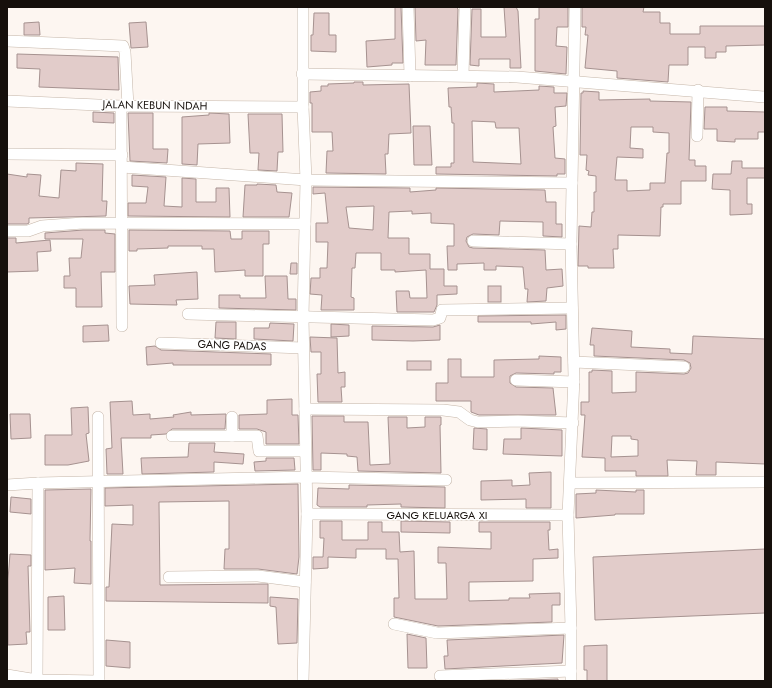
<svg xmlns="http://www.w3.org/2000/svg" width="772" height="688" viewBox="0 0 772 688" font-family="Jost,sans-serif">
<rect width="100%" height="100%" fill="#fdf6f1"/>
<g fill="#e2ccca" stroke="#a69290" fill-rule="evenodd">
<path d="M395 7H401L403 63H392V65L367 67 366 41 395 39Z"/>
<path d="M415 7H456L458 9 456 65H425L426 40 416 41Z"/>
<path d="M504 7H516L518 11 521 68H510V59H479V66L470 65 472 9H481V37H506Z"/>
<path d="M539 7H568V27H557L556 46 567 47 566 74 535 71V19H539Z"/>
<path d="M582 7H644L643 12H660V23H670V34H700V26H765V45L726 46V52H716V58H705V47H688V65H669L668 82 617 78V71L585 68 588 35H585L586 27H582Z"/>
<path d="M314 13H329V35H336V52L311 51V35H313Z"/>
<path d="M39 22 40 35H24V23Z"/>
<path d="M146 22 148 47 131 48 129 23Z"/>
<path d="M17 54 118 57 119 90 39 87 40 69 17 68Z"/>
<path d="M354 82H363V85L409 84 411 133 389 134 388 154H385L386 174 326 173 327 151H333L332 132H312V103H310V92L321 91V86H328V84L354 83Z"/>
<path d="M477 83 494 84V92L539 90V86L554 87V93H567L566 106 555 107 556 126 553 127 555 158 565 159V174H557V176L436 174V167H451V163H454V123H452L451 107H449L448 88 477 87ZM472 121 495 122 496 128H519L521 164 473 162Z"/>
<path d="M583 91 599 92V100L650 99V101L691 102 689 160H695V166H706V181H681V204H663V207H661L660 236 618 235V249H613L614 268H588V266H578L579 226 591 227 592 212H594V192H596V176L588 175 589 171 586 170 587 155H580L581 93H583ZM631 127H653V132L669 133V153H667L665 183H650V190L627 191V180H615L617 157 643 158V149L630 148Z"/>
<path d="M705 107H727V111L765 112V132H758V139H735V142L717 141V129H704Z"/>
<path d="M93 112 114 113V123L93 122Z"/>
<path d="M128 113H153V149H168L167 163 130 161Z"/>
<path d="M209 113 229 114 230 143 198 144 197 165 182 164V117L209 115Z"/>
<path d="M248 114H282L283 152H278L277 171 258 170 259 153H250Z"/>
<path d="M413 126H430L432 165H414Z"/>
<path d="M732 161H742V168H765V178H747V204H752V214L730 215V190L712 189 713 174H731Z"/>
<path d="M76 163 103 164 102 201H107L106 216 29 218V223L27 224H7V174L27 177V174L41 175 39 196 59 198 61 170 76 171Z"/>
<path d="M132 175 166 177 164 206 182 207V178L196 179V202H216V188H229L230 217 128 216V203H146L148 187 132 186Z"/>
<path d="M257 184 276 185 277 192 292 193 289 217H243L245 185H257Z"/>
<path d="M313 187 410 188V192L436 190V188L545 190 546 202H556V224H562V237L543 236V222L500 221 499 235 473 234 467 237 466 241 469 247 473 248 545 250 546 270 562 269 563 286 547 288 546 301 527 302 528 289H525L523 267 496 266V270H484V263L457 264V270H448L447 246H454V224L431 223V213L412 214V211L389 212 388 238H409V254H430V269H444V286H457V294L437 295V305L434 312H397L396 291H409L410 298H427L426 270 395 272V270H381V253H356L355 268H352L351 297 354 298V310H321L322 295 310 294 311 278H320V268H327L328 242H316V223H328L325 193 313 194ZM374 206 373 230 349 228 346 207Z"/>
<path d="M83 230H105V233L115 234V272H101L102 307H76V288H64V276H70L69 258H81L83 239H45V233Z"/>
<path d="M129 230 230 231 231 239H242V231H269V244H263V276H245V270L215 272 214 249H202V246H168V248L137 249V251H129Z"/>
<path d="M7 238H16V243L50 240 51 251 37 252 38 271 7 272Z"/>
<path d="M291 263H297V274H290Z"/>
<path d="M197 272 198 299 176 300 177 305 130 304 129 286 155 285 154 275Z"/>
<path d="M265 276H287L288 299H296V310L219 308V295H240V298H266Z"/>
<rect x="488" y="286" width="13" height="16"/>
<path d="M566 315V329L556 330V322L531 324V322H478V316Z"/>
<path d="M216 322H236V339L215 338Z"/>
<path d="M270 323 294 324 293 341 254 339V328H269Z"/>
<path d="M331 324 349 325V336L331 337Z"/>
<path d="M108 325 109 341 83 342V326Z"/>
<path d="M440 325V340L413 341 372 340V326L433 327Z"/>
<path d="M592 328 632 331 631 347 670 349V353L692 354 693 336 765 339V464L716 462V475H696L697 461 667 460 668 476H636V471H605V458L582 457 585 415H581V402H589V372H592V370L612 371V393L636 392V372L684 374 688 373 691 368 690 363 684 360 594 356V345H590ZM612 436H631V439L638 440V456L611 457Z"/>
<path d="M310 337 337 338 338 373 345 372V387H341L342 402H318L317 374H321V352H311Z"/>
<path d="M155 346 161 350 271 354V365H173V363L147 365 146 347Z"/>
<path d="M539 356 561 357V372H554V374L516 373 510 376V383L516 387 553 388 556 415H479L471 412V401H436V383H448V359H461V377H494V360L539 359Z"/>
<rect x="407" y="361" width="24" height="9"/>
<path d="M292 399V415H298L299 444H266V432L257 429H239V415L267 414V400Z"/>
<path d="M132 401 133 415 150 414V419L174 417 173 415 191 412V415L226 414 225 429H172L166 434 151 435V438H121L123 474H107L106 449 112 448 110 402Z"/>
<path d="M88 407 89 433 86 434 89 461 68 465H45V435H72L71 408Z"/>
<path d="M10 414H30L31 438 11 439Z"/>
<path d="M312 416H344V422H368L370 465 390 464 388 417H407V428L425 427V417H441V425H440L441 473 358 471 357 457 347 456V454L321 453V470H313Z"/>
<path d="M474 428 487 429V450L473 449Z"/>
<path d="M521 428 562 430V456L503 454 504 439H521Z"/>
<path d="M189 443H215L214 452 244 454 243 464 214 462V472L142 474 141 458 188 457Z"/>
<path d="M266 458H294L295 470 255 471 254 462 266 461Z"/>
<path d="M551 472V508H526V499L481 500V481L512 480V486L530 485 529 473Z"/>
<path d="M298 484 299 557 297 574 258 569H224L225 549H229V501L159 502 160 585 268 584V603L106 601V587H109L112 524 133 525V505L105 506V488Z"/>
<path d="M349 485 445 487V508L401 507V504L367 505V507H320L317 505 318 488 349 489Z"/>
<path d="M91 489 90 541H91V584L74 583 75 568 45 570V490Z"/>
<path d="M596 490 636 492V490H644V514H615V515L576 518V494L596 493Z"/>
<path d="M11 497 31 499V514L10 512Z"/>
<path d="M320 521H342V540H368V522H382V532H399L400 552 414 551 415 599H447L446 563H438V547L491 549V532H479V522H550V530H548L549 550 558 549V558L533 559V581L469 582V601L509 600V598H530L529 594 560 593V605H552V622L438 626 394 617V598H399L398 559H386V549H356V558L328 557V568L313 569V557H323L324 538H320Z"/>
<path d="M401 521 450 522V533L401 532Z"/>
<path d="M765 549V613L595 620 593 557Z"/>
<path d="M10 554 31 555V566H28L30 632H26L27 644 8 645V579Z"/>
<path d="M64 596 65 630H48V597Z"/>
<path d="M270 597 298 599 297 643 278 644 276 607 270 606Z"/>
<path d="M407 634 426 638 427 668H408Z"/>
<path d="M564 635 562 663 445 669 444 656H448L447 640Z"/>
<path d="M106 640 130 642V668L106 666Z"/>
<path d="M607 645V681H587V670H584V646Z"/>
<path d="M558 679V681H493Z"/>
</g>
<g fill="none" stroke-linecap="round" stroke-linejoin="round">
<defs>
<g id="minor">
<path d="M303 7V107L306 180 303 317 307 514 303 681"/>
<path d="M408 7 410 76"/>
<path d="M7 41 123 46 125 52 128 106"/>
<path d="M302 74 517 77 765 97"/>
<path d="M463 75 465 7"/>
<path d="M7 101 121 106 303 107"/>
<path d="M121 106 122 326"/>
<path d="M697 136 698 90"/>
<path d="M7 154 122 155"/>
<path d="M122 167 306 180 572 183"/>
<path d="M7 231H28L42 226 83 223 305 224"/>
<path d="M473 241 571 244"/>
<path d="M188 314 433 320 440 318 442 310 572 308"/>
<path d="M161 343 303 348"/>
<path d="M574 362 684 367"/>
<path d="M516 380 574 382"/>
<path d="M305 409 443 410 459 412 470 420 478 422 518 421 573 423"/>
<path d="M98 417 99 681"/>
<path d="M232 417V436"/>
<path d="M172 436H257L259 451H305"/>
<path d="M570 483 765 482"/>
<path d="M7 485 38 483 305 477 446 480"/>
<path d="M307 514 568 515"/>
<path d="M169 577 258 576 305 582"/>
<path d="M394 624 437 633 571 628"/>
<path d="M7 675 37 680 99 681"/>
<path d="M440 676 571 671"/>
<path d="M37 681 38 483"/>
<path d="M571 681V628L568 515 574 378 571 244 575 7"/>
</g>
</defs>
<use href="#minor" stroke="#c5b6a9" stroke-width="12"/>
<use href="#minor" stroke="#fff" stroke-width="11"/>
</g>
<g text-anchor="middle" stroke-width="3" stroke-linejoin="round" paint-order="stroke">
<g font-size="11" fill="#16100c" stroke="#fff">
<text transform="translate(155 105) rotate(1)" y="4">JALAN KEBUN INDAH</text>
<text transform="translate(232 345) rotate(2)" y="4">GANG PADAS</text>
<text x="437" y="519">GANG KELUARGA XI</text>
</g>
</g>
<rect width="772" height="688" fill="none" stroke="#16100c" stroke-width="16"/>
</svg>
